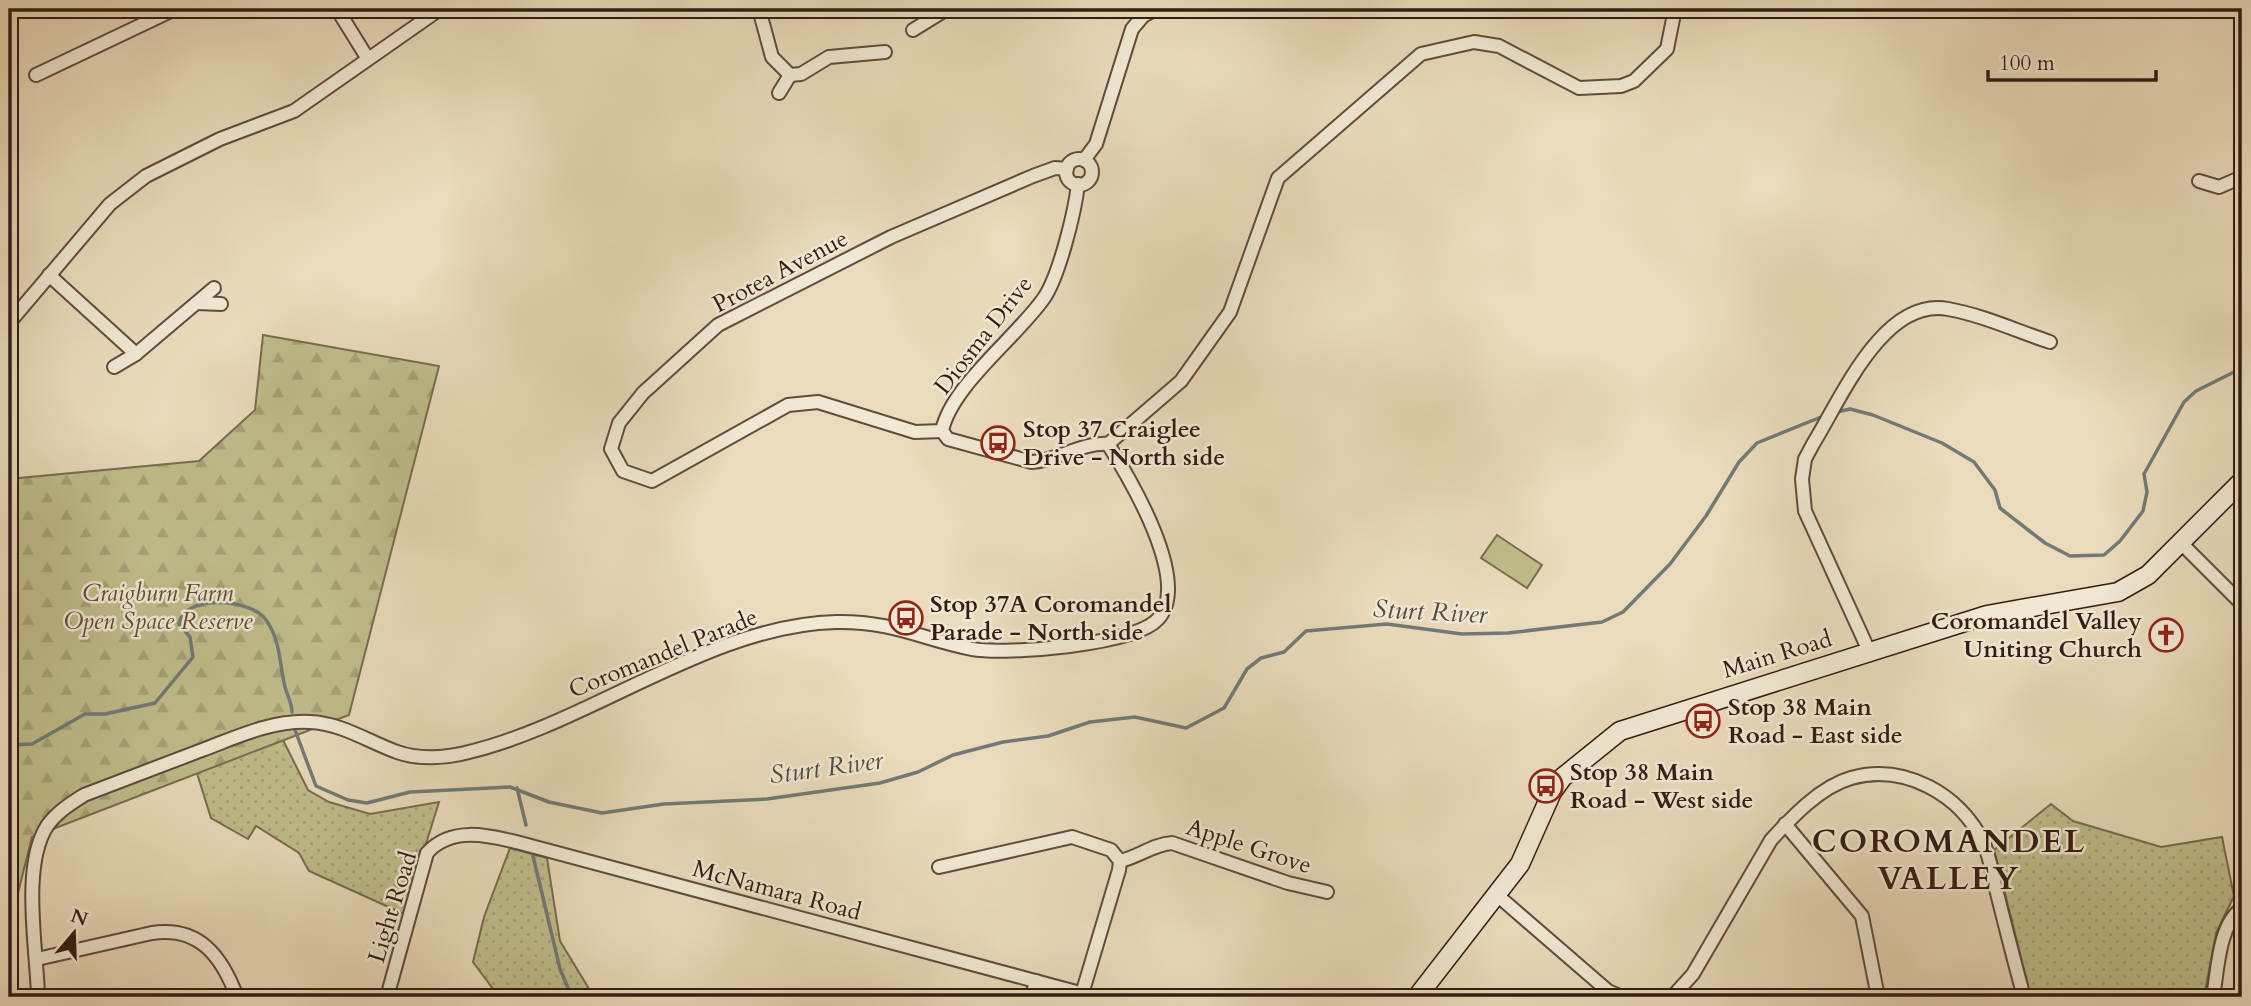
<svg xmlns="http://www.w3.org/2000/svg" width="2251" height="1006" viewBox="0 0 2251 1006" font-family="Cardo,serif">
<defs>
<pattern id="grass-dots" width="8" height="8" patternUnits="userSpaceOnUse" patternTransform="scale(1.75)"><rect width="8" height="8" fill="#bfbd8b"/><path d="M2 2h.1M6 6h.1" fill="none" stroke="#a5a277" stroke-width="1.8" stroke-linecap="round"/></pattern>
<pattern id="forest-firs" width="22" height="20" patternUnits="userSpaceOnUse" patternTransform="scale(1.75)"><rect width="22" height="20" fill="#bfbd8b"/><path d="M5 1l3.5 6h-7zM16 11l3.5 6h-7z" fill="#a5a277"/></pattern>
</defs>
<rect width="100%" height="100%" fill="#e9dbbb"/>
<filter id="stains"><feTurbulence type="fractalNoise" baseFrequency=".00286" numOctaves="4"/><feColorMatrix values="0 0 0 0 .2 0 0 0 0 .09 0 0 0 0 .02 0 0 0 .5 -.17"/></filter>
<radialGradient id="worn" r=".72"><stop offset=".6" stop-color="#630" stop-opacity="0"/><stop offset="1" stop-color="#630" stop-opacity=".3"/></radialGradient>
<g fill="url(#grass-dots)" stroke="#796c50" stroke-width="2">
<path d="M282 738 308 790 329 802 370 814 439 802 404 914 309 871 299 853 256 826 248 839 211 818 195 767Z"/>
<path d="M2051 804 2073 821 2161 847 2222 837 2234 896 2216 933 2204 997H2031L1994 850Z"/>
<path d="M510 848 547 858 560 941 594 997H499L473 962 484 917Z"/>
</g>
<path fill="url(#forest-firs)" stroke="#796c50" stroke-width="2" d="M263 335 439 366 349 715 32 837 9 929V479L199 461 255 410Z"/>
<path fill="#bfbd8b" stroke="#796c50" stroke-width="2" d="M1497 535 1542 565 1527 588 1481 558Z"/>
<g fill="none" stroke-linecap="round" stroke-linejoin="round">
<g stroke="#717a77" stroke-width="3.5">
<path d="M1837 412 1850 409 1873 415 1942 443 1974 462 1995 490 2000 508 2045 543 2070 556 2104 555 2120 541 2143 511 2147 492 2144 474 2184 402 2196 391 2242 368"/>
<path d="M295 730 316 786 348 800 367 803 410 792 510 787 549 802 602 813 664 804 767 799 880 783 918 772 953 755 1003 742 1048 736 1090 722 1135 717 1186 728 1224 708 1247 669 1261 658 1284 652 1306 631 1387 624 1462 634 1508 633 1602 622 1623 612 1670 564 1706 516 1739 462 1757 443 1826 415"/>
<path d="M9 745 32 744 85 714H105L155 703 193 657 190 637 179 624C184 593 252 599 266 620 281 641 279 663 285 687 287 695 292 703 292 712"/>
<path d="M517 788 526 825"/>
<path d="M533 856 560 969 572 997"/>
</g>
<defs>
<g id="minor">
<path d="M337 9 368 59"/>
<path d="M759 9 772 57 790 75 801 74 829 57 885 52"/>
<path d="M913 30 947 9"/>
<path d="M36 75 175 9"/>
<path d="M779 93 790 75"/>
<circle cx="1079" cy="172" r="13"/>
<path d="M1084 160 1096 144 1132 29 1143 16 1156 9"/>
<path d="M2199 181 2219 187 2242 177"/>
<path d="M49 275 136 354 214 288"/>
<path d="M197 303 221 304"/>
<path d="M9 323 110 204 146 176 220 139 294 111 440 9"/>
<path d="M114 367 136 354"/>
<path d="M942 431 915 432 818 402 788 405 652 481 623 471 611 449 619 423 643 393 718 325 891 237 1033 176 1055 168 1067 169"/>
<path d="M942 431C951 386 1017 337 1044 298 1059 276 1075 212 1078 184"/>
<path d="M942 431 948 439 1032 462C1058 461 1081 442 1108 444"/>
<path d="M1108 444 1181 381 1230 312 1278 178 1421 54 1474 42 1499 46 1579 88 1621 86 1634 81 1667 49 1675 9"/>
<path d="M2182 544 2242 604"/>
<path d="M1869 651 1805 511 1802 479 1805 459 1813 444C1841 399 1883 297 1948 309 1982 315 2017 331 2050 342"/>
<path d="M1785 824 1862 916 1878 997"/>
<path d="M1120 861C1138 857 1154 844 1172 843L1288 883 1327 892"/>
<path d="M939 867 1072 837 1111 850 1120 861 1119 870 1082 994"/>
<path d="M1497 895 1608 991 1622 997"/>
<path d="M37 959 152 933C200 926 222 957 237 997"/>
<path d="M38 997C37 949 21 867 47 826 57 812 70 804 84 795 123 780 163 765 202 750 237 737 272 720 310 722 341 723 369 742 397 752 419 760 447 758 469 752 590 723 710 625 836 622 892 621 922 639 972 649 1007 655 1135 645 1158 619 1192 582 1130 479 1108 444"/>
<path d="M387 997 427 853C451 826 488 835 520 843L1095 997"/>
<path d="M1032 997 1036 981"/>
<path d="M1663 997 1674 995 1693 974 1771 840C1792 817 1820 787 1851 778 1904 763 1960 794 1983 842 1990 856 1992 874 1996 889 2005 925 2014 961 2024 997"/>
<path d="M2213 997C2218 970 2218 926 2242 908"/>
</g>
<path id="secondary" d="M1417 997 1520 864 1552 792 1563 777 1620 731 1987 615 2118 592 2148 575 2242 481"/>
</defs>
<use href="#minor" stroke="#604c3e" stroke-width="16"/>
<use href="#secondary" stroke="#331c14" stroke-width="21"/>
<use href="#minor" stroke="#f1e8d3" stroke-width="12"/>
<use href="#secondary" stroke="#f1e8d3" stroke-width="18"/>
</g>
<defs>
<symbol id="bus-ring" viewBox="-11 -11 22 22"><circle r="9.5" fill="#f1e8d3" stroke="#8f2418" stroke-width="1.5"/><path d="M-5-6H5V4H4V6H2V4H-2V6H-4V4H-5ZM-3.5-4V0h7V-4ZM-3.5 1.2v1.5H-2V1.2ZM2 1.2v1.5H3.5V1.2Z" fill="#8f2418"/></symbol>
<symbol id="church-ring" viewBox="-11 -11 22 22"><circle r="9.5" fill="#f1e8d3" stroke="#8f2418" stroke-width="1.5"/><path d="M-1.2-6h2.4v3.5h3.3v2.4h-3.3V6h-2.4V-.1h-3.3v-2.4h3.3Z" fill="#8f2418"/></symbol>
</defs>
<g fill-rule="evenodd">
<use href="#bus-ring" x="979" y="424" width="38" height="38"/>
<use href="#bus-ring" x="887" y="599" width="38" height="38"/>
<use href="#church-ring" x="2147" y="616" width="38" height="38"/>
<use href="#bus-ring" x="1684" y="702" width="38" height="38"/>
<use href="#bus-ring" x="1527" y="767" width="38" height="38"/>
</g>
<g text-anchor="middle" stroke-width="5" stroke-linejoin="round" paint-order="stroke">
<g font-size="24" fill="#331c14" stroke="#f1e8d3">
<text transform="translate(780 271) rotate(-28)" y="8">Protea Avenue</text>
<text transform="translate(983 335) rotate(-52)" y="8">Diosma Drive</text>
<text transform="translate(663 653) rotate(-22)" y="8">Coromandel Parade</text>
<text transform="translate(1777 654) rotate(-17)" y="8">Main Road</text>
<text transform="translate(1249 846) rotate(18)" y="8">Apple Grove</text>
<text transform="translate(777 890) rotate(15)" y="8">McNamara Road</text>
<text transform="translate(392 907) rotate(-73)" y="8">Light Road</text>
</g>
<g font-size="24" font-weight="bold" fill="#331c14" stroke="#f1e8d3" text-anchor="start">
<text x="1023" y="437">Stop 37 Craiglee<tspan x="1023" dy="28">Drive - North side</tspan></text>
<text x="930" y="612">Stop 37A Coromandel<tspan x="930" dy="28">Parade - North side</tspan></text>
<text x="2142" y="629" text-anchor="end">Coromandel Valley<tspan x="2142" dy="28">Uniting Church</tspan></text>
<text x="1728" y="715">Stop 38 Main<tspan x="1728" dy="28">Road - East side</tspan></text>
<text x="1570" y="780">Stop 38 Main<tspan x="1570" dy="28">Road - West side</tspan></text>
</g>
<g font-size="24" font-style="italic" fill="#5d4c38" stroke="#f1e8d3">
<text x="158" y="601">Craigburn Farm<tspan x="158" dy="28">Open Space Reserve</tspan></text>
</g>
<g font-size="26" font-style="italic" fill="#524b46" stroke="#f1e8d3">
<text transform="translate(1430 611) rotate(3)" y="9">Sturt River</text>
<text transform="translate(826 767) rotate(-8)" y="9">Sturt River</text>
</g>
<g font-size="32" font-weight="bold" letter-spacing="2" fill="#331c14" stroke="#f1e8d3">
<text x="1949" y="852">COROMANDEL<tspan x="1949" dy="37">VALLEY</tspan></text>
</g>
</g>
<rect width="2251" height="1006" fill="none" stroke="#e9dbbb" stroke-width="35"/>
<rect x="10" y="10" width="2230" height="985" fill="none" stroke="#331c14" stroke-width="3.5"/>
<rect x="18" y="18" width="2216" height="971" fill="none" stroke="#331c14" stroke-width="2"/>
<g transform="translate(74 933) rotate(19)" stroke="#f1e8d3" stroke-width="5" paint-order="stroke">
<path d="M0-5L12 26L0 18L-12 26Z" fill="#331c14"/>
<text y="-10" font-size="19" font-weight="bold" text-anchor="middle" fill="#331c14">N</text>
</g>
<path d="M1988 70v10h168v-10" fill="none" stroke="#331c14" stroke-width="3.5"/>
<text x="1999" y="70" font-size="21" fill="#331c14" stroke="#f1e8d3" stroke-width="5" paint-order="stroke">100 m</text>
<rect width="100%" height="100%" filter="url(#stains)"/>
<rect width="100%" height="100%" fill="url(#worn)"/>
</svg>
